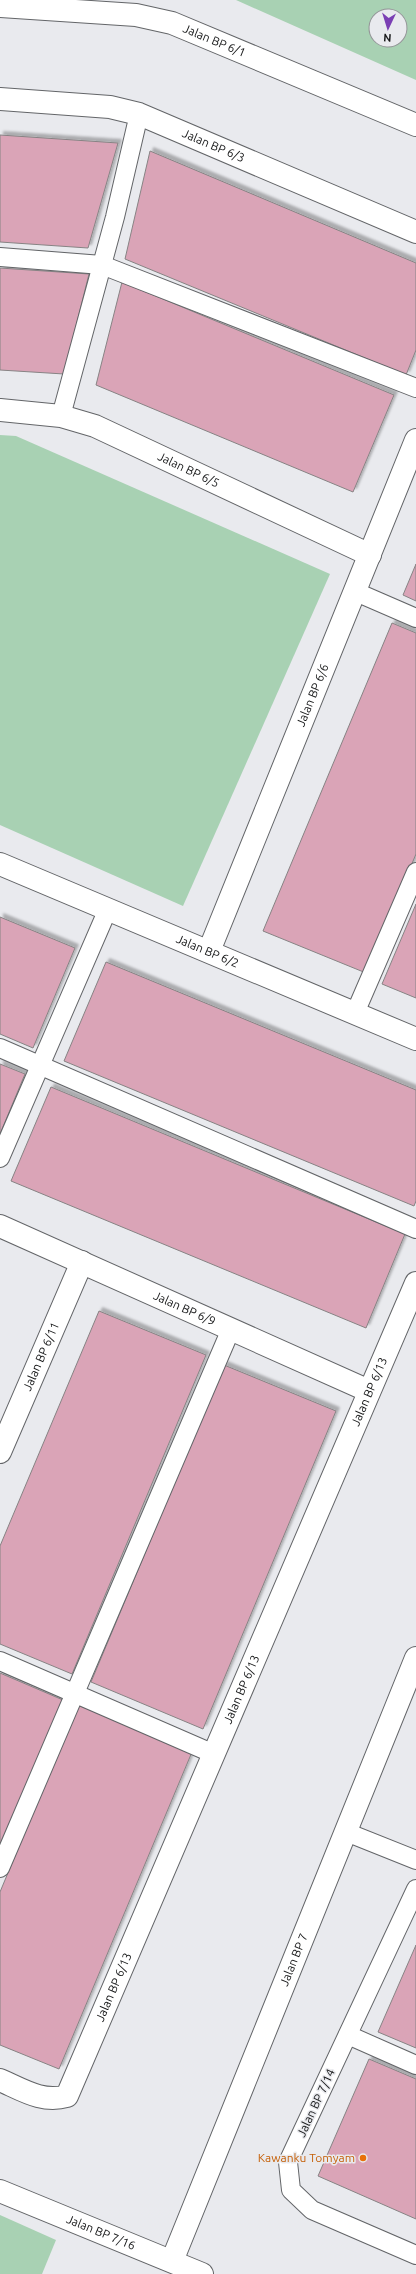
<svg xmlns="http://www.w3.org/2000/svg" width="416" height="2274" viewBox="0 0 416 2274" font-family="Ubuntu,sans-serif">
<defs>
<filter id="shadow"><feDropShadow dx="3.5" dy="-3.5" stdDeviation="1" flood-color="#0004"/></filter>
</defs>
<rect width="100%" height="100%" fill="#e9eaee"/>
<g fill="#a8d1b3" fill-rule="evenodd">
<path d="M236 0H416V80ZM376 16H400V40H376Z"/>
<path d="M0 435 16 436 330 574 183 906 0 825Z"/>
<path d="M0 2215 56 2240 42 2274H0Z"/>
</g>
<g fill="#daa4b7" stroke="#878384" filter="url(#shadow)">
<path d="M0 135 118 143 88 248 0 242Z"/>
<path d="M150 151 416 263V350L406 375 125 259Z"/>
<path d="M0 268 89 274 64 374 0 370Z"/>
<path d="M122 282 394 395 353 492 96 385Z"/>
<path d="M416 564V601L403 595Z"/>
<path d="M392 623 416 633V854L366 973 263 931Z"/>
<path d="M416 904V998L382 984Z"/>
<path d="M0 917 75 948 33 1048 0 1034Z"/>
<path d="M106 962 416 1090V1201L414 1206 64 1061Z"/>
<path d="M0 1064 25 1074 0 1134Z"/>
<path d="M51 1087 405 1234 366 1328 11 1181Z"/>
<path d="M99 1311 206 1355 72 1674 0 1644V1546Z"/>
<path d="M224 1365 336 1411 203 1729 91 1682Z"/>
<path d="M0 1673 63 1700 0 1850Z"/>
<path d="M78 1705 192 1752 59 2069 0 2045V1892Z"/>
<path d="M416 1945V2048L378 2032Z"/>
<path d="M369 2059 416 2079V2219L318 2176Z"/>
</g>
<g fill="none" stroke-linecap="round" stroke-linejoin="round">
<defs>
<g id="service">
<path d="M0 257 102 265 416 388"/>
<path d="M61 416 115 217 139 114"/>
<path d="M356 592 416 618"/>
<path d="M355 1013 416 872"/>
<path d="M0 1048 416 1229"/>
<path d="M0 1158 108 909"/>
<path d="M0 1661 214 1754"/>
<path d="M346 1832 416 1860"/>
<path d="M0 1868 231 1329"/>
<path d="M416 1889 288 2162 291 2190 312 2210 416 2255"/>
<path d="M348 2035 416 2065"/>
</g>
<g id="minor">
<path id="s1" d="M0 6 136 15 172 23 416 125"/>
<path id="s2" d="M0 99 110 107 139 114 416 232"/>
<path id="s3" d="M0 410 61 416 95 426 370 555"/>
<path id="s4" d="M0 864 416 1039"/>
<path id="s5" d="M209 951 416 440"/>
<path id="s6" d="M0 1226 369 1391"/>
<path id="s7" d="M0 1452 82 1262"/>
<path id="s8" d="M0 2080C23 2090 42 2103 67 2096L416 1283"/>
<path id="s9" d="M0 2191 202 2274"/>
<path id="s10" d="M172 2261 416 1658"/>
</g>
</defs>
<use href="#service" stroke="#636568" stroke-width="20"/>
<use href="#minor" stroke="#636568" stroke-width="24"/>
<use href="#service" stroke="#fff" stroke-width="18"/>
<use href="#minor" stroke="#fff" stroke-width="22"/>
</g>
<circle fill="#e8710a" stroke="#e9eaee" stroke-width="1.5" cx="363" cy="2158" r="4"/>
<g text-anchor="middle" stroke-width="3" stroke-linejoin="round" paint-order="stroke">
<g font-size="12" fill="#151617" stroke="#e9eaee">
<text dy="4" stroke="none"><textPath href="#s1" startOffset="219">Jalan BP 6/1</textPath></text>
<text dy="4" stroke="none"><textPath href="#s2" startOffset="221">Jalan BP 6/3</textPath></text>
<text dy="4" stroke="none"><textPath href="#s3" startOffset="200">Jalan BP 6/5</textPath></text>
<text dy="4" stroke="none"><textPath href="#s5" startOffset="276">Jalan BP 6/6</textPath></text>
<text dy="4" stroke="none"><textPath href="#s4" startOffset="225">Jalan BP 6/2</textPath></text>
<text dy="4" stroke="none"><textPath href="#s6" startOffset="202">Jalan BP 6/9</textPath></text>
<text dy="4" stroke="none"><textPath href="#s7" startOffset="104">Jalan BP 6/11</textPath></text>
<text dy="4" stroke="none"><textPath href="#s8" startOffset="837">Jalan BP 6/13</textPath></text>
<text dy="4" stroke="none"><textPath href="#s8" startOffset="513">Jalan BP 6/13</textPath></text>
<text dy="4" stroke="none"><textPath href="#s10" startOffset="325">Jalan BP 7</textPath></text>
<text dy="4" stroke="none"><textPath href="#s8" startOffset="189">Jalan BP 6/13</textPath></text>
<text transform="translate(316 2103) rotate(-65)" y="4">Jalan BP 7/14</text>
<text dy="4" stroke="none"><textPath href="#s9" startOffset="109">Jalan BP 7/16</textPath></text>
</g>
<g font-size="12" fill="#c56008" stroke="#e9eaee" text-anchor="end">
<text x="355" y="2162">Kawanku Tomyam</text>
</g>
</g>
<g transform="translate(388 28) rotate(184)"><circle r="19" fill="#e9eaee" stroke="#949598"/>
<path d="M0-3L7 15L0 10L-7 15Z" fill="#7b3fb4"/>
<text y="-6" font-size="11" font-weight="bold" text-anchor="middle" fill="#151617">N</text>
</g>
</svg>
